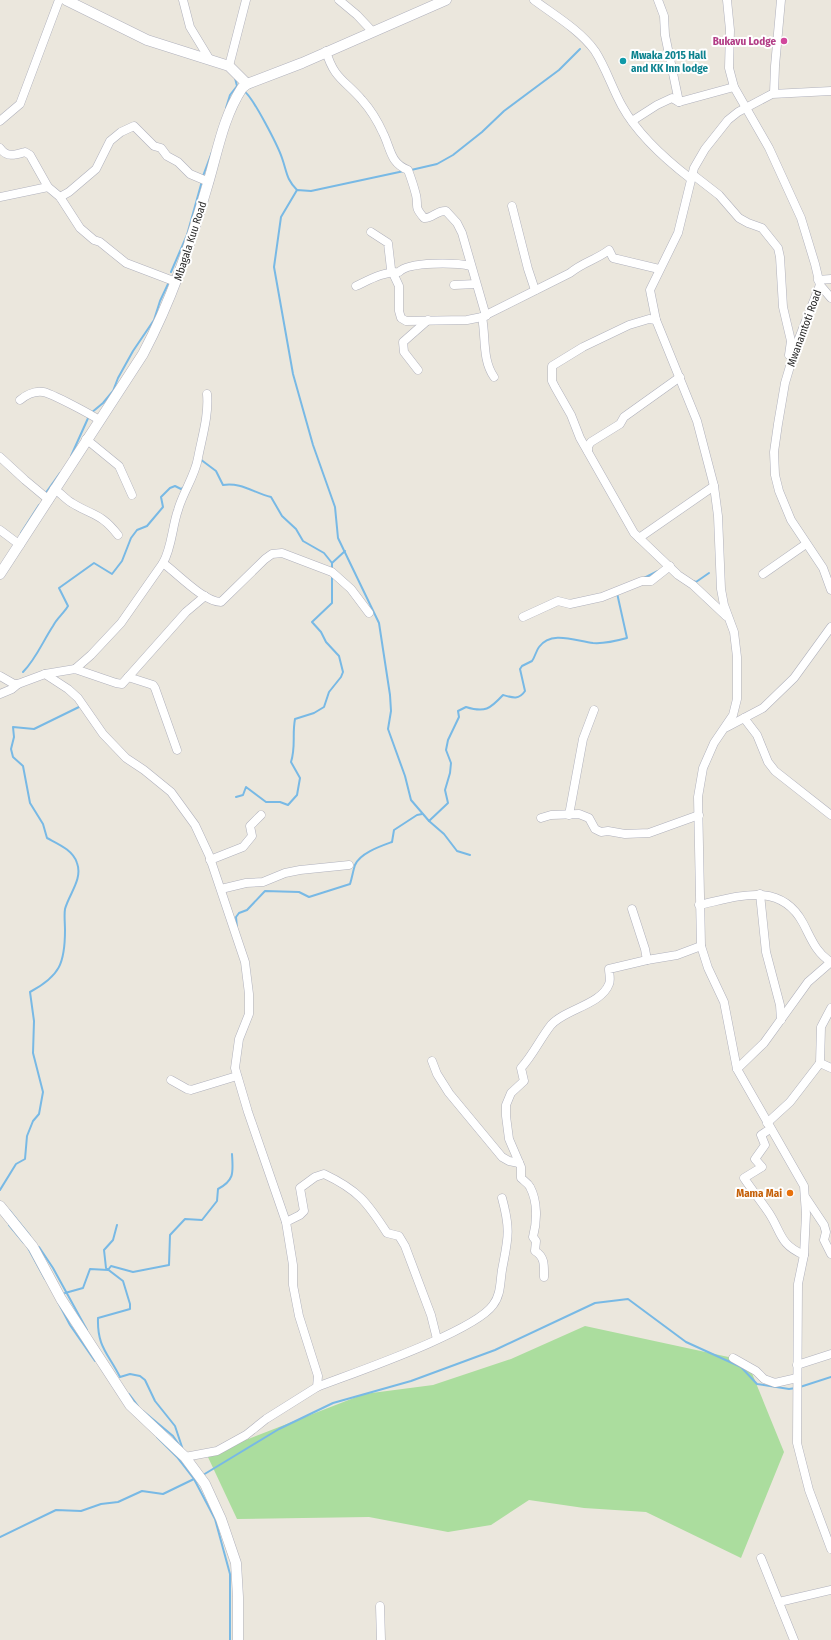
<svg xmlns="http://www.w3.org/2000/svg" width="831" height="1640" viewBox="0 0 831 1640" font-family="'Fira Sans Condensed',sans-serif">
<rect width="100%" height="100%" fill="#ebe7dd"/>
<path fill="#abdd9e" d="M585 1326 747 1361 784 1452 741 1558 646 1512 584 1508 529 1500 491 1525 448 1532 369 1517 237 1519 207 1455 364 1394 433 1385 511 1359Z"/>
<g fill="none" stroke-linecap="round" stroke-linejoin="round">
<g stroke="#78b9e5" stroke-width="2">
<path d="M244 91C253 97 278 146 282 158 287 172 286 179 297 190"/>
<path d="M226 108 230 95 237 86 235 78"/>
<path d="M411 170 437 164 453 155 482 132 504 111 559 70 580 49"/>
<path d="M404 171 311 191 297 190 281 217 274 267 293 374 313 445 335 507 338 538 379 623 390 695 391 711 388 729 405 776 411 800 429 821 444 834 457 851 470 855"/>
<path d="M203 176 212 152"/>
<path d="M171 272 187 235 202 181"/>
<path d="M91 413 103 403 113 391 118 378 133 351 154 320 160 301 168 284"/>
<path d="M71 456 89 416"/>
<path d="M200 459 216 471 223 485C241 482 254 493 271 497L282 516 296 529 303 541 324 553 332 563"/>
<path d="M45 494 60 473"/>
<path d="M21 533 39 505"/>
<path d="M332 570V563L345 551"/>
<path d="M644 578 658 571"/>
<path d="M693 581 696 582 709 573"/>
<path d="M23 672C36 659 43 641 53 626 57 618 64 613 68 606L59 588 94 563 112 574 122 561 131 538 137 530 147 526 163 507 161 497 170 488 175 486 181 489 184 487"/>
<path d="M236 797 243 795 246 787 266 802H280L288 805 297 795 300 778 291 762C296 746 292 735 295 719L314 713 324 707 329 692 341 677 343 672 339 656 326 642 321 632 312 622 332 603V576"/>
<path d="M429 821 448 803 445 790 450 773 451 763 446 750 448 740 459 717 458 711 466 707C485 713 490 709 503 695 513 698 519 700 525 691L520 669 522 666 532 661C535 657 536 651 539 647 551 630 576 641 593 643 604 644 616 641 627 638L617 593"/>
<path d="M237 928 236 917 239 913 247 910 265 891 299 892 309 897 350 884C352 878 353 871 355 865 360 853 381 846 392 842L394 830 417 815 422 814"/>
<path d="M0 1190 16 1164 25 1159 27 1136 33 1121 39 1114 43 1092 33 1053 34 1021 30 992C60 976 65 963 65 930 65 924 64 915 65 909 69 894 83 879 77 863 73 850 58 844 47 838L43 824 30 803 23 766 13 757 11 749 14 737 13 727 34 729 81 706"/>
<path d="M9 1210 30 1236"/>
<path d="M9 1225 24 1243"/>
<path d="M117 1225 113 1240 104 1250 106 1268 123 1281 130 1304V1309L98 1318C97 1347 108 1353 120 1377L130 1374 140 1376 145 1380 155 1401 175 1426 183 1450"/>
<path d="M27 1246 45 1279"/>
<path d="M39 1247 53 1268 87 1330"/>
<path d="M65 1293 83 1288 90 1269 108 1270 111 1266 133 1272 169 1265 170 1235 185 1219 202 1220 217 1201 218 1189C235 1180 233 1172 232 1154"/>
<path d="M58 1302 70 1325 95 1361"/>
<path d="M800 1387 831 1377"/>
<path d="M129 1394 138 1406"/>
<path d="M143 1411 173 1436 180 1446"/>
<path d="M157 1437 177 1457 194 1479 215 1519 230 1574V1640"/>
<path d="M203 1475 279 1429 333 1403 411 1381 495 1350 595 1303 628 1299 686 1342 741 1367 757 1384 789 1389 796 1388"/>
<path d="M0 1537 56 1510 81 1511 101 1504 118 1502 142 1491 163 1494 196 1478"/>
</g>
<defs>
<g id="minor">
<path d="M183 0 190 27 210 60"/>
<path d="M339 0 357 15 372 31"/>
<path d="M534 0C554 15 580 30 595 51 606 68 612 88 622 106 638 135 665 159 691 179"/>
<path d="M658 0 664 16 665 35 679 102"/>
<path d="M727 0 730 30 729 68 734 87 769 148 801 218 815 264 820 285 796 346 785 383 778 424 774 452 775 475 779 491 791 520 823 568 831 590"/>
<path d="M326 51C334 79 345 80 362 100 370 109 378 122 383 133 391 149 390 163 408 170 411 178 414 187 416 195 419 207 413 205 424 218 432 219 437 210 446 211L457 223 462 233 486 316"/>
<path d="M229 66 246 0"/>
<path d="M831 91 772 94 738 112 728 120 705 149 694 168 678 233 650 290 656 320 697 421 714 486 718 516 721 589 724 605 734 632 737 657V699L733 715 714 743 703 768 698 797 701 946 708 968 724 1002 737 1069 804 1186 806 1214 804 1255 798 1284 797 1443 809 1490 831 1549"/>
<path d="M774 93 775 66 781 0"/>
<path d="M0 121 20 104 59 0"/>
<path d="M632 121 657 105 672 98 679 102 734 87"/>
<path d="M0 148C7 158 15 155 25 152L30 155 48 187"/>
<path d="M692 174 719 195 739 218 748 223 762 228 778 248 780 257 783 307 791 341 789 355"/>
<path d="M0 197 48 187 60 197 80 228 94 240 100 242 126 263 176 282"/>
<path d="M60 197 69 192 96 169 110 141 121 132 134 126 154 146 161 148 167 156 178 162 190 174 209 182"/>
<path d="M512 206 528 269 535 290"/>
<path d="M371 232 388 243 391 269 399 286V311L401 318 406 321 467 320 482 317 570 273C583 262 596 260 609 250L613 258 659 269"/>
<path d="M818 280 831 279"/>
<path d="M454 285 476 284"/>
<path d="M820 285 831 298"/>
<path d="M356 286C371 279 383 272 399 272 409 261 457 263 471 266"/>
<path d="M482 317C486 337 482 360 494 377"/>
<path d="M656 320 649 319 629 325 583 347 552 366V381L555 387 571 415 580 438 634 533 678 575 693 585 726 616"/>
<path d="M418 370 404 352 403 342 428 320"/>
<path d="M20 400C26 395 35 391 43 392 51 393 92 415 99 420"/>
<path d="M86 439 119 466 132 495"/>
<path d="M588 451V446L591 442 620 424 624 417 680 377"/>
<path d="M0 457 25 480 49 500"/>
<path d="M54 489C61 493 65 499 72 503 93 516 101 513 118 535"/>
<path d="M0 530 20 545"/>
<path d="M639 538 714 486"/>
<path d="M163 563C172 547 172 527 178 510 183 492 195 476 198 458 202 437 209 415 207 394"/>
<path d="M763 574 806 544"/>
<path d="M523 617 558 601 570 604 602 597 642 581H651L670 566"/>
<path d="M75 669 91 655 121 623 163 563C178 574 204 602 221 602L265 559 272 554 282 553 332 572 351 589 369 613"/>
<path d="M45 674 75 669 116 683 122 684 186 612 205 596"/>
<path d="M0 676 14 684H18L45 674 68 689 78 698 103 734 126 758 144 770 171 792 195 825 209 855 245 962 249 994V1014L239 1039 235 1068 248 1112 286 1222 293 1265V1285L299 1316 318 1376 317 1387 266 1419 246 1435 217 1451 185 1457"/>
<path d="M128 677 153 685 155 688 177 750"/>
<path d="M0 694 12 689 18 684"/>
<path d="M744 718 757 735 768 762 775 771 831 815"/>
<path d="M727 727 763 708 794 678 831 627"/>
<path d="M569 815 583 739 594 710"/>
<path d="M541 818 551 815 579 814 589 818 595 829 601 832 608 831 625 834 649 833 699 815"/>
<path d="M210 860 243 847 252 836 250 826 261 815"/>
<path d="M221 889 246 883 263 882 285 873 300 870 349 865"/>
<path d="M760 894 766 952 780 1005 781 1020"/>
<path d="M699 905C737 897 780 880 803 923 811 938 816 953 831 962"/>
<path d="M632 909 645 949 647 960 677 955 701 946"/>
<path d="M432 1061 437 1074 449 1093 502 1157 509 1161 519 1163"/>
<path d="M820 1063 831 1068"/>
<path d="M737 1069 764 1043 808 982 831 962"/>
<path d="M171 1080 187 1089 191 1090 237 1076"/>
<path d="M767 1123 790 1102 820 1063 821 1027 831 1008"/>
<path d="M770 1129 761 1135 765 1145 755 1159 762 1167 744 1178C752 1190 761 1201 769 1213 782 1233 779 1244 804 1255"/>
<path d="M806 1198 824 1225 826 1232 824 1240 831 1254"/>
<path d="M286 1222 300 1215 304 1211 300 1188 315 1177 324 1174C358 1190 367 1202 387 1233L399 1236 405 1246 431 1315 437 1339"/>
<path d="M544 1277C544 1265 545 1257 535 1251L536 1241 533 1237C537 1222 538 1202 530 1187 528 1183 524 1181 521 1178V1167L509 1139 506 1116V1105L511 1093 524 1081 521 1068C533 1055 540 1039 551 1025 565 1009 601 1005 609 984 611 980 609 973 609 969L647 960"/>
<path d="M733 1358 756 1371 764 1379 775 1383 797 1378"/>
<path d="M797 1365 831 1354"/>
<path d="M317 1387C353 1373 474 1332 493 1305 501 1295 500 1282 502 1270 508 1238 511 1231 502 1198"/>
<path d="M761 1558 794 1640"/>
<path d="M779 1602 831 1590"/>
<path d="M380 1606 381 1640"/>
</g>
<g id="tertiary">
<path d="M66 0 147 40 229 66 247 84"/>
<path d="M0 574 143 354C171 301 189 248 206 190 217 155 222 119 242 88L247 84 302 63 446 0"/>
<path d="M0 1206 33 1247 61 1299 130 1405 185 1457 205 1484 221 1519 236 1563 238 1597V1640"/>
</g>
</defs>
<use href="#minor" stroke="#b0b1bc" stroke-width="9"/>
<use href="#tertiary" stroke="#b0b1bc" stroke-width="11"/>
<use href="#minor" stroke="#fff" stroke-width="8"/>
<use href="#tertiary" stroke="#fff" stroke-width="10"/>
</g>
<circle fill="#d1479c" stroke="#fff" stroke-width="1.5" cx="784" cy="41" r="4"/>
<circle fill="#0f9aa8" stroke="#fff" stroke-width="1.5" cx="623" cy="61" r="4"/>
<circle fill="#e8710a" stroke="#fff" stroke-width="1.5" cx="790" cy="1193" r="4"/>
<g text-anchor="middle" stroke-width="4" stroke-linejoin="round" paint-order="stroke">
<g font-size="11" font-weight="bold" fill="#b23c85" stroke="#fff" text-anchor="end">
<text x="776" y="45">Bukavu Lodge</text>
</g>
<g font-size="11" font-weight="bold" fill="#0d838f" stroke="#fff" text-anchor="start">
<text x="631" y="59">Mwaka 2015 Hall<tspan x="631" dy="13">and KK Inn lodge</tspan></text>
</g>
<g font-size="11" fill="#2a2a2a" stroke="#fff">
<text transform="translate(190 241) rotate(-72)" y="4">Mbagala Kuu Road</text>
<text transform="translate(804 328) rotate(-70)" y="4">Mwanamtoti Road</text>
</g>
<g font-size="11" font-weight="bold" fill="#c56008" stroke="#fff" text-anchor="end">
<text x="782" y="1197">Mama Mai</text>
</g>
</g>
</svg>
